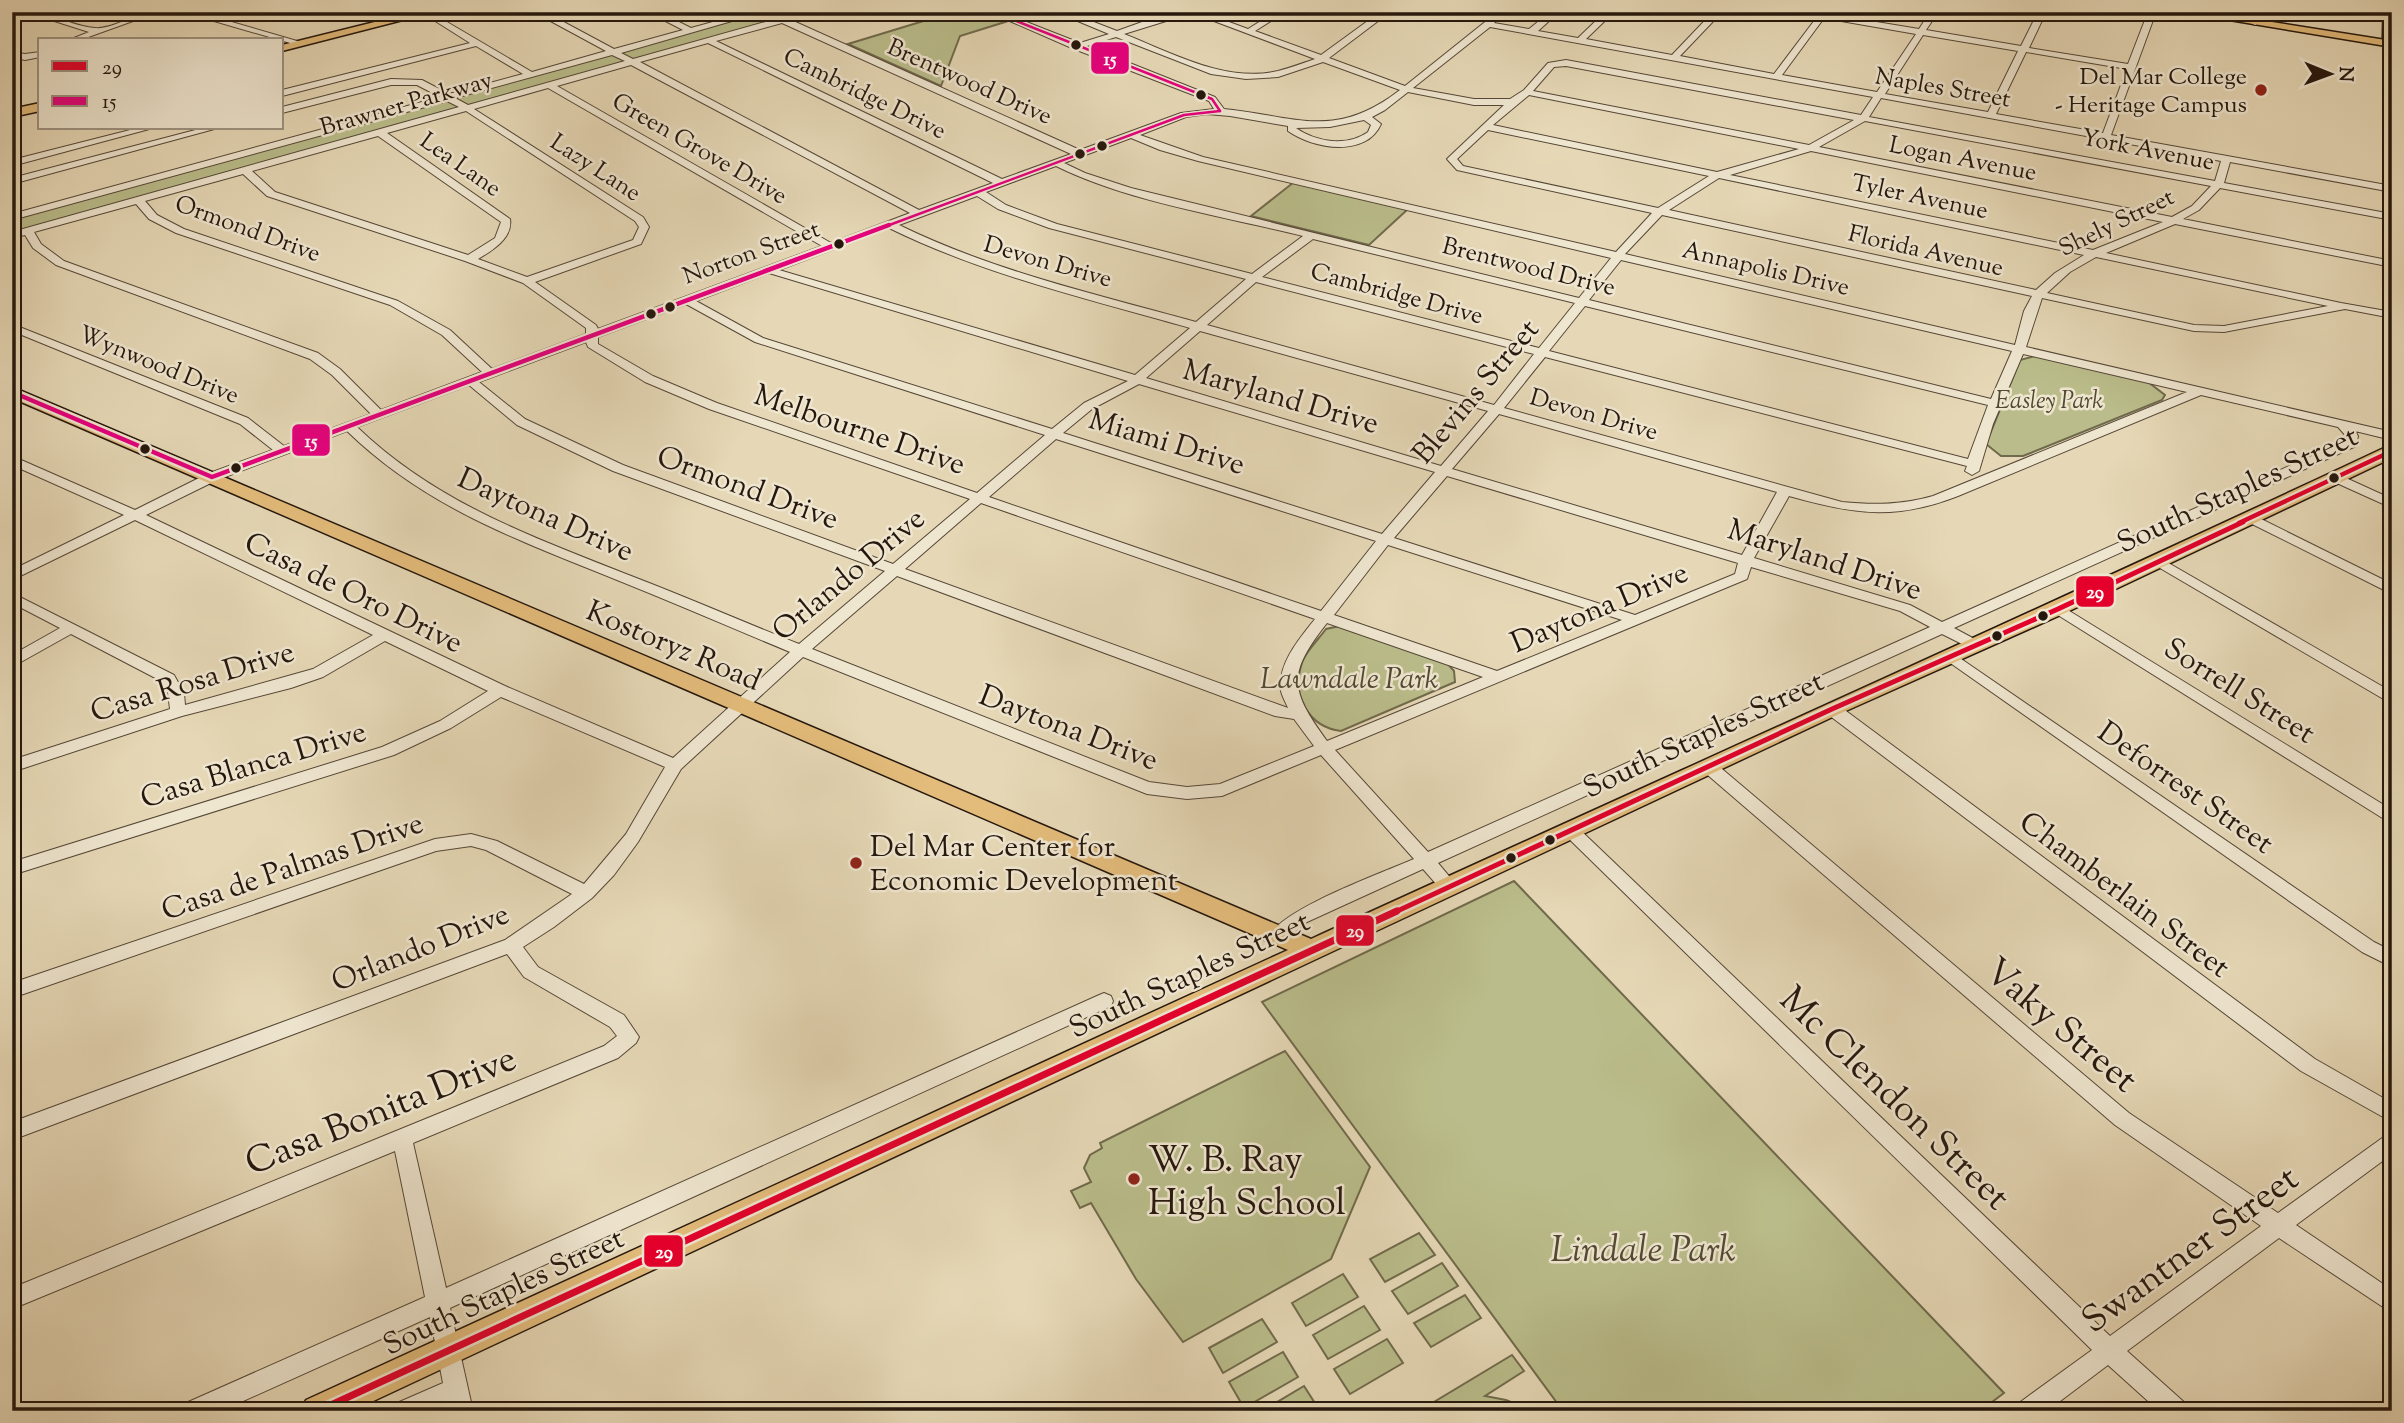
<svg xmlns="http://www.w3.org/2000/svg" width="2404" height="1423" viewBox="0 0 2404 1423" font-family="'Sorts Mill Goudy',serif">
<rect width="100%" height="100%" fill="#e6d8b6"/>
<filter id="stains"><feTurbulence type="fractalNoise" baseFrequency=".00286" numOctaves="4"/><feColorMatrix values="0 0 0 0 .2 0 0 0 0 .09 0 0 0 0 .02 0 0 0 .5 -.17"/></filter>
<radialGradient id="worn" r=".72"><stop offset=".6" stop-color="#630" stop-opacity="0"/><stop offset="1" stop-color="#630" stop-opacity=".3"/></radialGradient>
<g fill="#babd8b" stroke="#706a4c" stroke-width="2">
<path d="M764 12H805L12 233V219Z"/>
<path d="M953 12H983L1005 22 960 36 941 86 848 44Z"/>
<path d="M1294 182 1408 209 1369 245 1251 216Z"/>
<path d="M2035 356 2148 382 2165 395 2162 400 2023 456H2001L1986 444 2020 360Z"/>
<path d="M1340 626 1447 663 1454 671 1455 682 1341 731C1309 727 1292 697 1301 666 1304 653 1318 640 1326 629Z"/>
<path d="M1514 881 2004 1393 1980 1411H1563L1262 1002Z"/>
<path d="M1285 1051 1370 1167 1331 1259 1183 1342 1136 1279 1091 1203 1080 1208 1071 1191 1091 1182 1084 1168 1090 1155 1102 1148 1100 1143Z"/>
<path d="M1419 1233 1435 1255 1385 1282 1370 1259Z"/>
<path d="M1442 1263 1458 1286 1408 1314 1392 1291Z"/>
<path d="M1343 1274 1358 1297 1306 1326 1292 1303Z"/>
<path d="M1465 1295 1481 1318 1431 1347 1414 1323Z"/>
<path d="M1364 1306 1380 1330 1328 1359 1313 1335Z"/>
<path d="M1262 1319 1277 1342 1223 1373 1209 1348Z"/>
<path d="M1387 1339 1403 1363 1350 1394 1334 1369Z"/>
<path d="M1283 1352 1298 1377 1244 1408 1229 1382Z"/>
<path d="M1512 1355 1524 1371 1485 1396 1506 1400 1533 1411H1419Z"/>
<path d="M1304 1386 1320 1411H1262Z"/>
</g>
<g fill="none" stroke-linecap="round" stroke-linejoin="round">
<defs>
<g id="minor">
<path d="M26 12C51 12 71 26 95 28 111 30 137 12 158 12L80 40H69L89 32Z"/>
<path d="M183 12H197L304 43 297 45Z"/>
<path d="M343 12H358L390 22 386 24Z"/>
<path d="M421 12H430L532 72 606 51 534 12H545L614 49 683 30 648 12H659L691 28 749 12H763L621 53 633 59 776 19V16L815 12 791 20 1080 150 1181 113 1214 109 1209 101 1074 49 989 12H1001L1080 43 1109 34 1056 12H1068L1117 31 1170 12H1181L1166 21 1124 34C1172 53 1225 83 1278 71 1290 68 1303 63 1315 59L1190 12H1202L1248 29 1275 12H1285L1255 31 1321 55 1380 12H1390L1329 58 1405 86 1485 22 1493 15 1492 12H1500L1501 16 1494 23 1529 29 1550 12H1559L1538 31 1578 38 1605 12H1614L1586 39 1672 55 1713 12H1722L1680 56 1774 74 1817 17 1797 12H1829L1828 14 1919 29 1930 12H1938L1926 30 2021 46 2038 12H2046L2029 48 2128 64 2148 12H2156L2111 135 2392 186V192L2230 162 2224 183 2392 214V220L2220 188 2199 210 2183 219 2392 261V267L2175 224 2106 253 2341 303 2392 312V318L2345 309 2224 332 2194 331 2042 298 2026 347 2392 432V440L2355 431 2358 436 2356 446 1954 628 1980 642 1983 645 1980 648H1970L1942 634 1438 863 1459 888 1456 893H1444L1423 869 1307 922 1284 941 1278 943 1272 941 1269 936C1284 908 1382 873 1414 859L1321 755 1222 796 1187 799 1147 794 803 657 681 769 638 842 614 875 592 898 554 927 523 947 538 967 624 1015 639 1037 636 1043 618 1058 413 1143 446 1288 1097 996 1104 993 1111 996 1113 1001 1111 1006 450 1308 473 1411H449L448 1404 433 1411H393L397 1403 443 1383 430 1317 221 1411H182L186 1403 425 1297 395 1151 12 1309V1288L604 1046 617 1036 610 1027 524 977 507 954 12 1140V1122L505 940 572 894 486 850 471 846 436 851 12 998V983L435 839 471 834 497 841 584 884 626 834 665 767 501 697 451 728 394 755 12 875V862L382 747 440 721 488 691 385 641 323 677 291 688 182 716 12 772V760L170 709 168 693 163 682 71 634 12 667V655L60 628 12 603V593L174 675 184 693 185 705 313 669 373 635 135 520 12 580V570L124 515 12 465V456L135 510 207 474 273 450 240 424 12 331V324L248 418 284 446 371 414 332 375 310 359 56 265 33 248 25 235 12 238V232L459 107 447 101 12 220V214L440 97 417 85H391L282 113V107L391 79 422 80 449 94 523 74 476 46 282 96V90L470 43ZM1824 18 1916 34 1877 92 1782 75ZM782 23 1071 154 1002 179 716 41ZM1490 27 1873 97 1861 115 1566 60 1548 63 1524 90 1510 99H1474L1413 88ZM1923 35 2018 51 1988 112 1885 94ZM1116 37 1211 74 1246 79 1278 77 1323 62 1400 90C1334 141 1296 116 1224 109L1215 97 1087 46ZM708 43 993 183 919 210 640 62ZM2026 52 2127 69 2103 133 1996 114ZM612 55 625 61 468 105 455 98ZM631 65 910 213 831 243 557 86ZM1566 66 1854 120 1809 145 1533 91 1554 67ZM548 88 822 246 598 329 596 325 535 282 641 244 649 227 643 217 474 109ZM1408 92 1474 105H1504L1449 157 1447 159 1457 170 1652 213 1616 252 1203 157 1140 135 1186 117 1207 114 1230 116 1288 126V131C1313 149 1366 158 1381 124L1372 117 1385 110ZM1529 95 1799 149 1717 172 1493 125ZM1881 98 2221 161 2215 181 1869 117ZM466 111 635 221 639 227 633 240 527 277 478 259C493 250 513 238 510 219L387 133ZM1364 120 1371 125 1368 132C1347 147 1316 142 1296 128L1330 127ZM1865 121 2211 186 2192 206 2172 217 1819 147ZM1488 130 1709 176 1658 208 1463 166 1457 159ZM378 136 501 222 495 238 468 255 275 192 252 171ZM1131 138 1160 150 1198 161 1611 258 1579 298 1131 188 1085 173 1064 163ZM1811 151 2163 222 2093 250 1730 175ZM1056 166C1129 202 1223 216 1303 236L1252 274 1057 224 1006 205 986 192ZM243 174 267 196 465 261 523 283 586 328V334L492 369 450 330 398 301 184 229 157 215 145 201ZM1719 178 2084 255 2055 273 2036 290 1669 210ZM977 196 998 209 1049 228 1246 279 1196 322C1095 294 993 271 899 225ZM136 204 149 219 176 233 390 305 442 335 482 372 381 410 340 369 318 353 64 261 41 244 34 232ZM1662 215 2032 296 2024 311 2015 345 1625 254ZM889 228C985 275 1088 299 1190 328L1135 375 779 270ZM1313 239 1575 303 1539 348 1262 277ZM2096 257 2328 306 2224 326 2194 325 2047 293 2070 272ZM1621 260 2012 351 1991 399 1589 300ZM769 273 1128 381 1084 403 1052 429 763 338 696 301ZM1256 282 1534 354 1494 405 1207 325ZM686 304 755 342 1045 435 977 493 717 403 653 376 598 344V337ZM1585 306 1988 405 1968 459 1549 351ZM1200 331 1488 411 1441 466 1146 378ZM586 342 588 347 645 382 709 409 970 499 893 564 623 465 525 419 479 382ZM2023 354 2187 392 1933 496C1902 505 1873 505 1842 502L1504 408 1545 357 1967 466 1965 471 1972 475 1979 471 1993 424ZM1139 384 1435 472 1382 534 1063 433 1092 409ZM469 385 517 425 613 471 885 571 799 644C741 621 684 596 626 574 528 535 435 502 357 427ZM2201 395 2338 427 2346 436 2345 441 1942 622 1910 605 1754 558 1789 496C1853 514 1894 521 1958 496ZM1499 414 1777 492 1742 555 1452 469ZM347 431C425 507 518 540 617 580 675 603 732 628 790 652L673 758 505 686 146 515 217 480ZM1056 439 1376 541 1321 611 989 497ZM1447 476 1738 563 1735 574 1635 615 1394 538ZM981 503 1315 619C1300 638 1277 664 1281 691 1282 696 1286 703 1288 708L905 569ZM1388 545 1622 620 1497 671 1334 615ZM1751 567 1900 611 1930 627 1428 852 1335 750 1747 579ZM897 576 1275 716 1294 719 1314 746 1220 784 1187 787 1149 782 812 649ZM1327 623 1483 677 1327 741C1289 689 1287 674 1327 623Z"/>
<path d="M875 12H884V13L880 15Z"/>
<path d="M2254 12H2262L2259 23 2255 25 2251 23Z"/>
<path d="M2383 12H2391L2390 43 2386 46 2382 43Z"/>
<path d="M12 52 25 54 40 52V57L25 60 12 57Z"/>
<path d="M138 128H153L12 166V160Z"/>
<path d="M203 128H218L12 184V178Z"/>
<path d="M2335 473 2392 499V508L2330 480 2328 477Z"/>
<path d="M2251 514 2392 584V594L2246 521 2244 518 2246 515Z"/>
<path d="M2158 557 2392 692V704L2153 564 2151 561 2153 558Z"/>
<path d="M2058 604 2392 810V824L2053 612 2051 609Z"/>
<path d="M1951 652 2374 942 2392 951V967L2362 952 1946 660 1943 657 1946 654Z"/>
<path d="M1832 704 1838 705 2315 1059 2392 1103V1122L2301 1071 1826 713 1824 709 1826 705Z"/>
<path d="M1709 761 1715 763 2129 1113 2278 1213 2385 1136 2392 1133V1154L2296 1225 2392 1290V1313L2279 1238 2127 1351 2185 1403 2189 1411H2159L2108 1365 2047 1411H2015L2019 1403 2092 1350 1564 834 1561 830 1564 826H1576L2110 1336 2261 1226 2115 1125 1703 771 1701 767Z"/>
</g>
<g id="major">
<path d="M415 12H434L282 51V45Z"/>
<path d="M2181 12H2208L2392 41V47Z"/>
<path d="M40 103V111L12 117V109Z"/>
<path d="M12 387 1311 939C1669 775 2029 615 2386 447L2392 446V458L2065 613 1839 714 352 1411H301L306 1400 1288 950 12 398Z"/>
</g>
</defs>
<use href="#minor" stroke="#554737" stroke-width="2"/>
<use href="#major" stroke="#25170d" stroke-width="3"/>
<use href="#minor" fill="#efe6d0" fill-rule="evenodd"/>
<use href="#major" fill="#e3bc7b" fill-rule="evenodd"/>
<defs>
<path id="bus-1-far2" d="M2239 523 2392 451"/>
<path id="bus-1-far1" d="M1393 913 1832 709 2058 609 2243 522"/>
<path id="bus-1" d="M318 1411 1397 911"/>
<g id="bus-2-far1">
<path d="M994 12 1212 99 1220 111"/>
<path d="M884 227 1184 115 1220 111"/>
</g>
<path id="bus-2" d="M12 392 212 477 889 225"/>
</defs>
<use href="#bus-1-far2" stroke="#efe6d0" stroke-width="9"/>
<use href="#bus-1-far1" stroke="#efe6d0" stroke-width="10"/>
<use href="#bus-1" stroke="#efe6d0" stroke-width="12"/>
<use href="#bus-2-far1" stroke="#efe6d0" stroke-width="5"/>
<use href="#bus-2" stroke="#efe6d0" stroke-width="9"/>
<use href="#bus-1-far2" stroke="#e4002b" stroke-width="4.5"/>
<use href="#bus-1-far1" stroke="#e4002b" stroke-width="5"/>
<use href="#bus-1" stroke="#e4002b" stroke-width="7"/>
<use href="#bus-2-far1" stroke="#e5007d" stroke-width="2.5"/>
<use href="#bus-2" stroke="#e5007d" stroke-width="4.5"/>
</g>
<g fill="#25170d" stroke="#efe6d0" stroke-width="2.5">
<circle cx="1076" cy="45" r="6"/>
<circle cx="1201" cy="95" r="6"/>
<circle cx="1102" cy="146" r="6"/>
<circle cx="1080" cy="154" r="6"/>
<circle cx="839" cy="244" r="6"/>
<circle cx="670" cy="307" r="6"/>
<circle cx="651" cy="314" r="6"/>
<circle cx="145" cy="449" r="6"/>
<circle cx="236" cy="468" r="6"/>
<circle cx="2334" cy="478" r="6"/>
<circle cx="2043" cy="616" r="6"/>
<circle cx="1997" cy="636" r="6"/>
<circle cx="1550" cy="840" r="6"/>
<circle cx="1511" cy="858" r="6"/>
</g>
<g fill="#8f2418" stroke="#efe6d0" stroke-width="2.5">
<circle cx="2261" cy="90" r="7"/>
<circle cx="856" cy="863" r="7"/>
<circle cx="1134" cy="1179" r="7"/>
</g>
<g text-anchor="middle" stroke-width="5" stroke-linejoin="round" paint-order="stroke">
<g font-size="24" fill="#25170d" stroke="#efe6d0" text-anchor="end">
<text x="2247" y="84">Del Mar College<tspan x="2247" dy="28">- Heritage Campus</tspan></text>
</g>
<g font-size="24" fill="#25170d" stroke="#efe6d0">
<text transform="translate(970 81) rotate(24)" y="8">Brentwood Drive</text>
<text transform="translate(1943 87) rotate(10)" y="8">Naples Street</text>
<text transform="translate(865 93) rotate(26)" y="8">Cambridge Drive</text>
<text transform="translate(406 103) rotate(-16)" y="8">Brawner Parkway</text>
<text transform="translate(700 148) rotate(30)" y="8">Green Grove Drive</text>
<text transform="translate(2148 149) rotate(11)" y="8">York Avenue</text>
<text transform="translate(1963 158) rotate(11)" y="8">Logan Avenue</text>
<text transform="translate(461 164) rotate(35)" y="8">Lea Lane</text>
<text transform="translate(596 167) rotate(33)" y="8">Lazy Lane</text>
<text transform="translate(1920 196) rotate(12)" y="8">Tyler Avenue</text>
<text transform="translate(2116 222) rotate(-26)" y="8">Shely Street</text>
<text transform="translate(248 228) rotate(20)" y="8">Ormond Drive</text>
<text transform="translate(1926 250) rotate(13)" y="8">Florida Avenue</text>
<text transform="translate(751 252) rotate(-20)" y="8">Norton Street</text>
<text transform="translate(1048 261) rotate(16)" y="8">Devon Drive</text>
<text transform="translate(1529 266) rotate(14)" y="8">Brentwood Drive</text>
<text transform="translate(1766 268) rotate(13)" y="8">Annapolis Drive</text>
<text transform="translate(1397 293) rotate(15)" y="8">Cambridge Drive</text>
<text transform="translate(159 364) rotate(22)" y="8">Wynwood Drive</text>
<text transform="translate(1594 414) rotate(16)" y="8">Devon Drive</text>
</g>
<g font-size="24" font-style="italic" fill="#524933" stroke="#efe6d0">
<text x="2049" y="408">Easley Park</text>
</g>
<g font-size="30" fill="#25170d" stroke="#efe6d0">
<text transform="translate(1475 391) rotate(-50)" y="10">Blevins Street</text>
<text transform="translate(1281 396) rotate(16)" y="10">Maryland Drive</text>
<text transform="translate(860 429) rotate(19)" y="10">Melbourne Drive</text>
<text transform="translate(1167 441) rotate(17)" y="10">Miami Drive</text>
<text transform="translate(748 487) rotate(20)" y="10">Ormond Drive</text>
<text transform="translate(2237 489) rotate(-25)" y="10">South Staples Street</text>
<text transform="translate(546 514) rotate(24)" y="10">Daytona Drive</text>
<text transform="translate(1825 559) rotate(18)" y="10">Maryland Drive</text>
<text transform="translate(848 574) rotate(-40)" y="10">Orlando Drive</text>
<text transform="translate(354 592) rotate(26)" y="10">Casa de Oro Drive</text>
<text transform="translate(1599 607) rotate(-23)" y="10">Daytona Drive</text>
<text transform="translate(674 645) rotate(23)" y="10">Kostoryz Road</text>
<text transform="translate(192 681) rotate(-17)" y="10">Casa Rosa Drive</text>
<text transform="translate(2240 690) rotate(32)" y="10">Sorrell Street</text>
<text transform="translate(1069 727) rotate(21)" y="10">Daytona Drive</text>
<text transform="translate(1703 734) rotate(-25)" y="10">South Staples Street</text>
<text transform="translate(253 764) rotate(-17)" y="10">Casa Blanca Drive</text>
<text transform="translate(2186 787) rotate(35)" y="10">Deforrest Street</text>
<text transform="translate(292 866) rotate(-19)" y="10">Casa de Palmas Drive</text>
<text transform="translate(2125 894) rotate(37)" y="10">Chamberlain Street</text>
<text transform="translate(420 947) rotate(-22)" y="10">Orlando Drive</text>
<text transform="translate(1189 974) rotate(-25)" y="10">South Staples Street</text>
<text transform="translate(503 1291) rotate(-25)" y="10">South Staples Street</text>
</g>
<g font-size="30" font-style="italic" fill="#524933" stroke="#efe6d0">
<text x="1349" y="688">Lawndale Park</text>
</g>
<g font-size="30" fill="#25170d" stroke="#efe6d0" text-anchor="start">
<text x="870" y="856">Del Mar Center for<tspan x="870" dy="34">Economic Development</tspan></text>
</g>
<g font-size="37" fill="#25170d" stroke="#efe6d0">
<text transform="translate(2062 1024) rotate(40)" y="13">Vaky Street</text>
<text transform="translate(1896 1097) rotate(44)" y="13">Mc Clendon Street</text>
<text transform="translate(380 1109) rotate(-22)" y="13">Casa Bonita Drive</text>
<text transform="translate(2189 1248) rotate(-36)" y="13">Swantner Street</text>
</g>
<g font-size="37" fill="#25170d" stroke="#efe6d0" text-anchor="start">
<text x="1148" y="1171">W. B. Ray<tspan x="1148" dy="43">High School</tspan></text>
</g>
<g font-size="37" font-style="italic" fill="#524933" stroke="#efe6d0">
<text x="1643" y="1261">Lindale Park</text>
</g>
</g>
<g stroke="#efe6d0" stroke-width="2.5">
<rect x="1090" y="41" width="40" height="34" rx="7" fill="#e5007d"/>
<rect x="291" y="423" width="40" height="34" rx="7" fill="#e5007d"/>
<rect x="2075" y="575" width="40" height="33" rx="7" fill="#e4002b"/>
<rect x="1335" y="914" width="40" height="33" rx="7" fill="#e4002b"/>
<rect x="643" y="1234" width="41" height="34" rx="7" fill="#e4002b"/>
</g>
<g font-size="19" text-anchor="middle" font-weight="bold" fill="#fff">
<text x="1110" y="65">15</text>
<text x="311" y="447">15</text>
<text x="2095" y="598">29</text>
<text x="1355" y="937">29</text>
<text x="664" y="1258">29</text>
</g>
<rect width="2404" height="1423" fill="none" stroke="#e6d8b6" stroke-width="42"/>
<rect x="14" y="14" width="2376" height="1395" fill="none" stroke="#25170d" stroke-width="3.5"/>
<rect x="21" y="21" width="2362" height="1381" fill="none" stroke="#25170d" stroke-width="2"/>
<rect x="38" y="38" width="245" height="91" fill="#efe6d0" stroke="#9e9382" stroke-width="2"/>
<rect x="52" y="61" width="35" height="10" fill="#e4002b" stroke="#9e9382" stroke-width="2"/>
<text x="102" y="74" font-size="21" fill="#25170d">29</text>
<rect x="52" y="96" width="35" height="10" fill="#e5007d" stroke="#9e9382" stroke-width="2"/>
<text x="102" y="108" font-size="21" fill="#25170d">15</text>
<g transform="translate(2330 74) rotate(91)" stroke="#efe6d0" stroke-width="5" paint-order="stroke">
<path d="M0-5L12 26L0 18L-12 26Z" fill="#25170d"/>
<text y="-10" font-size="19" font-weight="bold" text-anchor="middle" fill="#25170d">N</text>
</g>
<rect width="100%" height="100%" filter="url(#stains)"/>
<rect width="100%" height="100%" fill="url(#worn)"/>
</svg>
